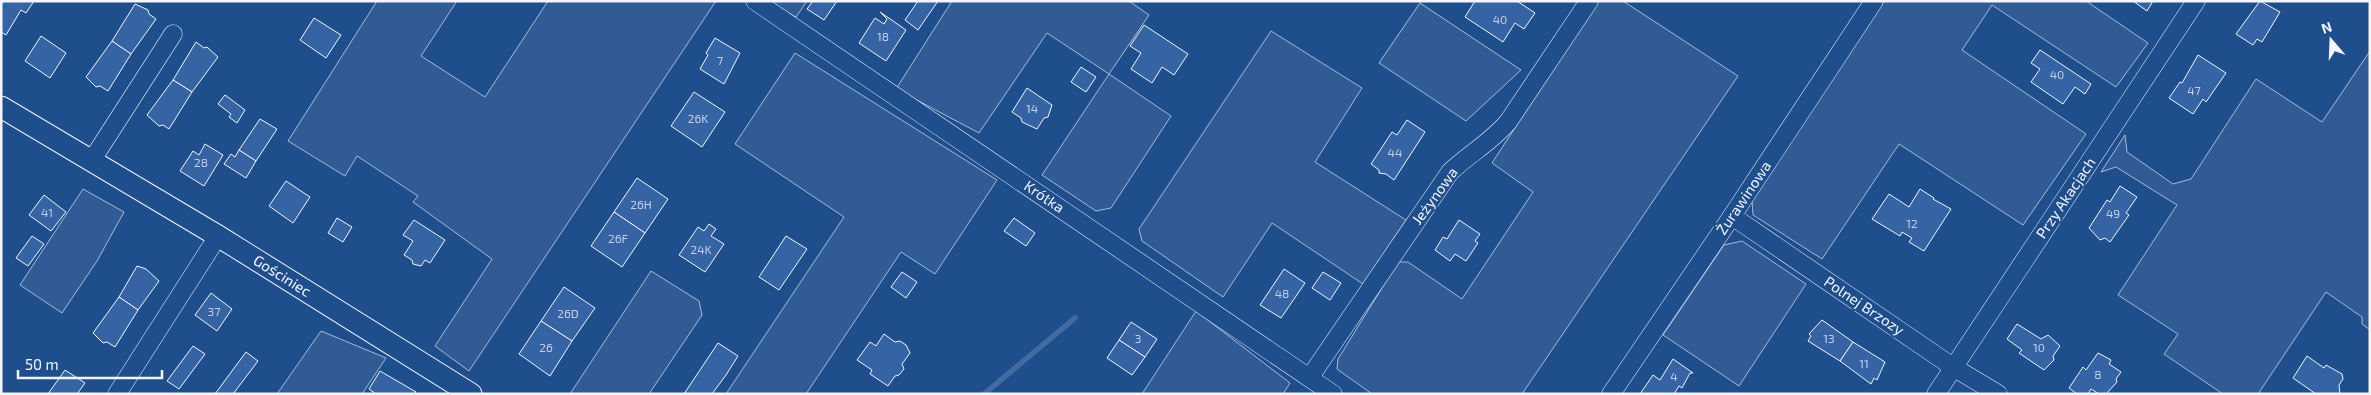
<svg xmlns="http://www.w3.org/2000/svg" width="2371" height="395" viewBox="0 0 2371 395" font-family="'Exo 2',sans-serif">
<rect width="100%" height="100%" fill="#1f4e8c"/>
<g fill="#305b95" stroke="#a8bbd7">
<path d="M377 1H457L421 56 485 97 548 1H716L469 371 435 346 492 259 413 202 418 196 357 156 345 176 288 141Z"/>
<path d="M765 1H807L796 17Z"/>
<path d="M952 1H1129L1149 15 1109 74 1171 116 1111 208 1096 211 1042 175 1109 74 1047 33 979 133 896 89Z"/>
<path d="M1598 1H1623L1738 76 1522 394H1372L1337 369 1338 359 1398 262H1408L1462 299 1533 192 1492 163Z"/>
<path d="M1884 1H2086L2148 43 2116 87 1992 5 1962 50 2086 134 2023 225 1899 144 1822 259 1753 215 1752 201Z"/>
<path d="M1420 3 1521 70 1466 121 1379 63Z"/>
<path d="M1271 31 1362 88 1315 162 1406 220 1363 284 1272 223 1223 297 1142 241 1139 229Z"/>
<path d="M2370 51V330L2362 324V317L2326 292 2258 394H2223L2164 354 2178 334 2118 295 2177 205 2116 167 2101 172 2125 135 2127 152 2173 184 2191 179 2256 79 2322 122Z"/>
<path d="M795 53 997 180 935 274 901 252 806 394H726L844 217 735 144Z"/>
<path d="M83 189 124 212 97 261 62 313 20 285Z"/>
<path d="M1742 241 1806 284 1739 386 1663 335 1724 245Z"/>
<path d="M651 271 699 301 702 315 649 394H570Z"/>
<path d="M1196 311 1290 383 1283 394H1142Z"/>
<path d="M321 331 386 358 362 394H277Z"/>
</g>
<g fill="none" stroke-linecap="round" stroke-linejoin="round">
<path stroke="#446ba0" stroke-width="5.5" d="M984 394 1075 318"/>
</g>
<g fill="#3563a3" stroke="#f2f6ff">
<path d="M4 1H34L26 13 21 10 6 35 1 32V5Z"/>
<path d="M813 1H837L824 20 807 9Z"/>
<path d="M918 1H938L918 30 905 20Z"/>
<path d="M1475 1H1517L1535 13 1524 29 1515 23 1503 42 1465 17Z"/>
<path d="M2133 1H2153L2147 11Z"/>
<path d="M2260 1 2280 12 2262 42 2257 39 2253 45 2236 34Z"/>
<path d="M135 4 148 10 149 14 156 19 131 54 112 41Z"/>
<path d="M880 12 906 30 886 61 859 43 875 18 884 24 887 19Z"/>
<path d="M314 18 341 35 326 58 300 40Z"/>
<path d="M1144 25 1188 54 1174 75 1162 67 1152 83 1131 69 1141 53 1130 46Z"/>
<path d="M41 36 66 53 50 78 25 61Z"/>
<path d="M715 38 740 53 724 84 700 69 708 55 706 53Z"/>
<path d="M112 41 131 54 108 91 100 86 96 87 86 77Z"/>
<path d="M196 42 204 48 207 47 218 57 192 92 173 80Z"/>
<path d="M2040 50 2091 84 2085 94 2075 87 2063 104 2031 82 2040 69 2031 63Z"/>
<path d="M2198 55 2226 73 2206 102 2203 99 2193 114 2169 98 2180 82 2182 83Z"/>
<path d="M1081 67 1096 77 1086 92 1071 82Z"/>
<path d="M173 80 192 92 169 129 163 125 159 126 147 115Z"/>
<path d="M1027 88 1052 105 1048 117 1044 118 1037 129 1022 122 1021 118 1012 112Z"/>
<path d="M694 92 725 112 702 147 671 126Z"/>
<path d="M225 95 245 110 237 123 229 117 231 114 218 104Z"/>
<path d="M260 119 277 129 256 161 239 150Z"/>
<path d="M1407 120 1425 132 1394 180 1386 174 1379 173V170L1371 164 1392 132 1397 135Z"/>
<path d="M205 144 223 155 204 186 180 171 193 151 199 155Z"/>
<path d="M239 150 256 161 246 178 224 164 231 154 235 157Z"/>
<path d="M637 178 668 199 645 233 614 212Z"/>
<path d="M286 181 310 197 293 223 269 206Z"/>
<path d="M2120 186 2137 197 2126 213 2129 215 2110 242 2105 238 2100 240 2089 228 2107 200 2110 202Z"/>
<path d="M1920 189 1934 198 1933 199 1951 209 1924 251 1909 242 1912 238 1902 232 1900 236 1872 219 1889 194 1909 207Z"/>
<path d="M44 195 66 212 51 231 29 215Z"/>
<path d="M614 212 645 233 622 267 591 246Z"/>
<path d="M337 218 352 227 343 242 328 233Z"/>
<path d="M1014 218 1035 233 1026 246 1004 231Z"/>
<path d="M414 220 445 240 430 263 425 260 421 266 413 264 412 260 404 255 413 241 403 235Z"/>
<path d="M1459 220 1480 234 1475 241 1478 243 1466 261 1455 254 1450 261 1435 250 1443 237 1447 239Z"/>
<path d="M709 224 716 229 711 236 724 244 705 272 679 255 698 227 704 231Z"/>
<path d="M32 236 44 244 28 266 16 258Z"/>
<path d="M786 236 807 249 779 290 759 277Z"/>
<path d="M137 266 146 269 159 281 138 310 119 297Z"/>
<path d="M1284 269 1305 283 1281 318 1260 305Z"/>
<path d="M902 272 917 282 906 298 891 287Z"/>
<path d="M1323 272 1341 283 1330 300 1312 288Z"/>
<path d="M564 287 595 308 572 341 541 321Z"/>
<path d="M211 293 232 309 217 331 195 315Z"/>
<path d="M119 297 138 310 115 347 107 342 103 343 93 333Z"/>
<path d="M1822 320 1853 342 1840 361 1808 341 1811 336 1809 334Z"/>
<path d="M541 321 572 341 550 376 519 354Z"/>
<path d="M1131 322 1157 339 1145 357 1119 340Z"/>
<path d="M2017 324 2041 339 2048 335 2060 346 2053 356 2054 360 2044 370 2019 353 2022 350 2007 339Z"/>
<path d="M884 334 895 342 900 341 906 345 910 353 902 364 904 369 899 375 895 376 888 386 870 374 872 370 857 360 870 342 876 346Z"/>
<path d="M1119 340 1145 357 1132 375 1107 358Z"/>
<path d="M1853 342 1885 362 1877 380 1874 378 1871 384 1840 361Z"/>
<path d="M718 343 738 356 726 375 712 394H684Z"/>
<path d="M193 346 205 354 179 389 167 381Z"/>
<path d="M246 352 258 361 233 394H215Z"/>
<path d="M2098 353 2111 360 2109 364 2121 372 2116 379 2117 382 2106 394H2099L2091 389 2088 394H2077L2069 388 2083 367 2086 370Z"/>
<path d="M2307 356 2324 368 2326 365 2342 374 2343 379 2339 385 2340 394H2316L2293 378Z"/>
<path d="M1673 359 1693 373H1690L1682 388 1679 386 1674 394H1640L1653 375 1660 380Z"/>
<path d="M65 370 85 383 77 394H48Z"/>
<path d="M380 371 416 392 414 394H376L369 389Z"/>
</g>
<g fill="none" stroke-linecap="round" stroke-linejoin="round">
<defs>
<g id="minor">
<path d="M755 1 1333 394"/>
<path d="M92 160 173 34"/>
<path d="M1732 216 1953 367 1998 394"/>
<path d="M1310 377 1450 172C1469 154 1491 142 1508 122L1589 1"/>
<path d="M117 394 218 236"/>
<path d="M1611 394 1732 216 1874 1"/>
<path d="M1936 394 2196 1"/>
</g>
<path id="tertiary" d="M1 107 218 236 471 394"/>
</defs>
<use href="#minor" stroke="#f2f6ff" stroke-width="19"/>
<use href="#tertiary" stroke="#f2f6ff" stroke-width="23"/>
<use href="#minor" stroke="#1f4e8c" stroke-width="18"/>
<use href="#tertiary" stroke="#1f4e8c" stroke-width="21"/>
</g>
<g text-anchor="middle" stroke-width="4" stroke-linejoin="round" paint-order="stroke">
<g font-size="12" fill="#c3d1e8">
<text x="1500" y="24">40</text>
<text x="883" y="41">18</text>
<text x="720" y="65">7</text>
<text x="2057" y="79">40</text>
<text x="2194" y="95">47</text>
<text x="1032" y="113">14</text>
<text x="698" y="123">26K</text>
<text x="1395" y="157">44</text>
<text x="201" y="167">28</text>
<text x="641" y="209">26H</text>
<text x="47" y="217">41</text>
<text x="2113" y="218">49</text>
<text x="1912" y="228">12</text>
<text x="618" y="243">26F</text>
<text x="701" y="254">24K</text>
<text x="1282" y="298">48</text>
<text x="214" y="316">37</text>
<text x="568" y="318">26D</text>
<text x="1138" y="343">3</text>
<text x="1829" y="343">13</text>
<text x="546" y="352">26</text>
<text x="2039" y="352">10</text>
<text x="1864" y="368">11</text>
<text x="2098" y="379">8</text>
<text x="1674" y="381">4</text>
</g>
<g font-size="15" fill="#f2f6ff" stroke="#1f4e8c">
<text transform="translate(1435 196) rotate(-54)" y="5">Jeżynowa</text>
<text transform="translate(1044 197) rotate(34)" y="5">Krótka</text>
<text transform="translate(1744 198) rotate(-56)" y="5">Żurawinowa</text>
<text transform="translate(2066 198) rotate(-56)" y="5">Przy Akacjach</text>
<text transform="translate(282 276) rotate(32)" y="5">Gościniec</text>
<text transform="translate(1864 306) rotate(34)" y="5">Polnej Brzozy</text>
</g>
</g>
<rect width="2371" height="395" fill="none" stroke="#f2f6ff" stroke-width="5"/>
<g transform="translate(2331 40) rotate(341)" stroke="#1f4e8c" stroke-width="4" paint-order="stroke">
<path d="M0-4L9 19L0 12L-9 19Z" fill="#f2f6ff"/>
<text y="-8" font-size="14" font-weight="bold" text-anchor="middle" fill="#f2f6ff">N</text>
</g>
<path d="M18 370v8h144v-8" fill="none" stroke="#f2f6ff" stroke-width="2.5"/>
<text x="25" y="370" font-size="15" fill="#f2f6ff" stroke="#1f4e8c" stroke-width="4" paint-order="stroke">50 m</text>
</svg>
